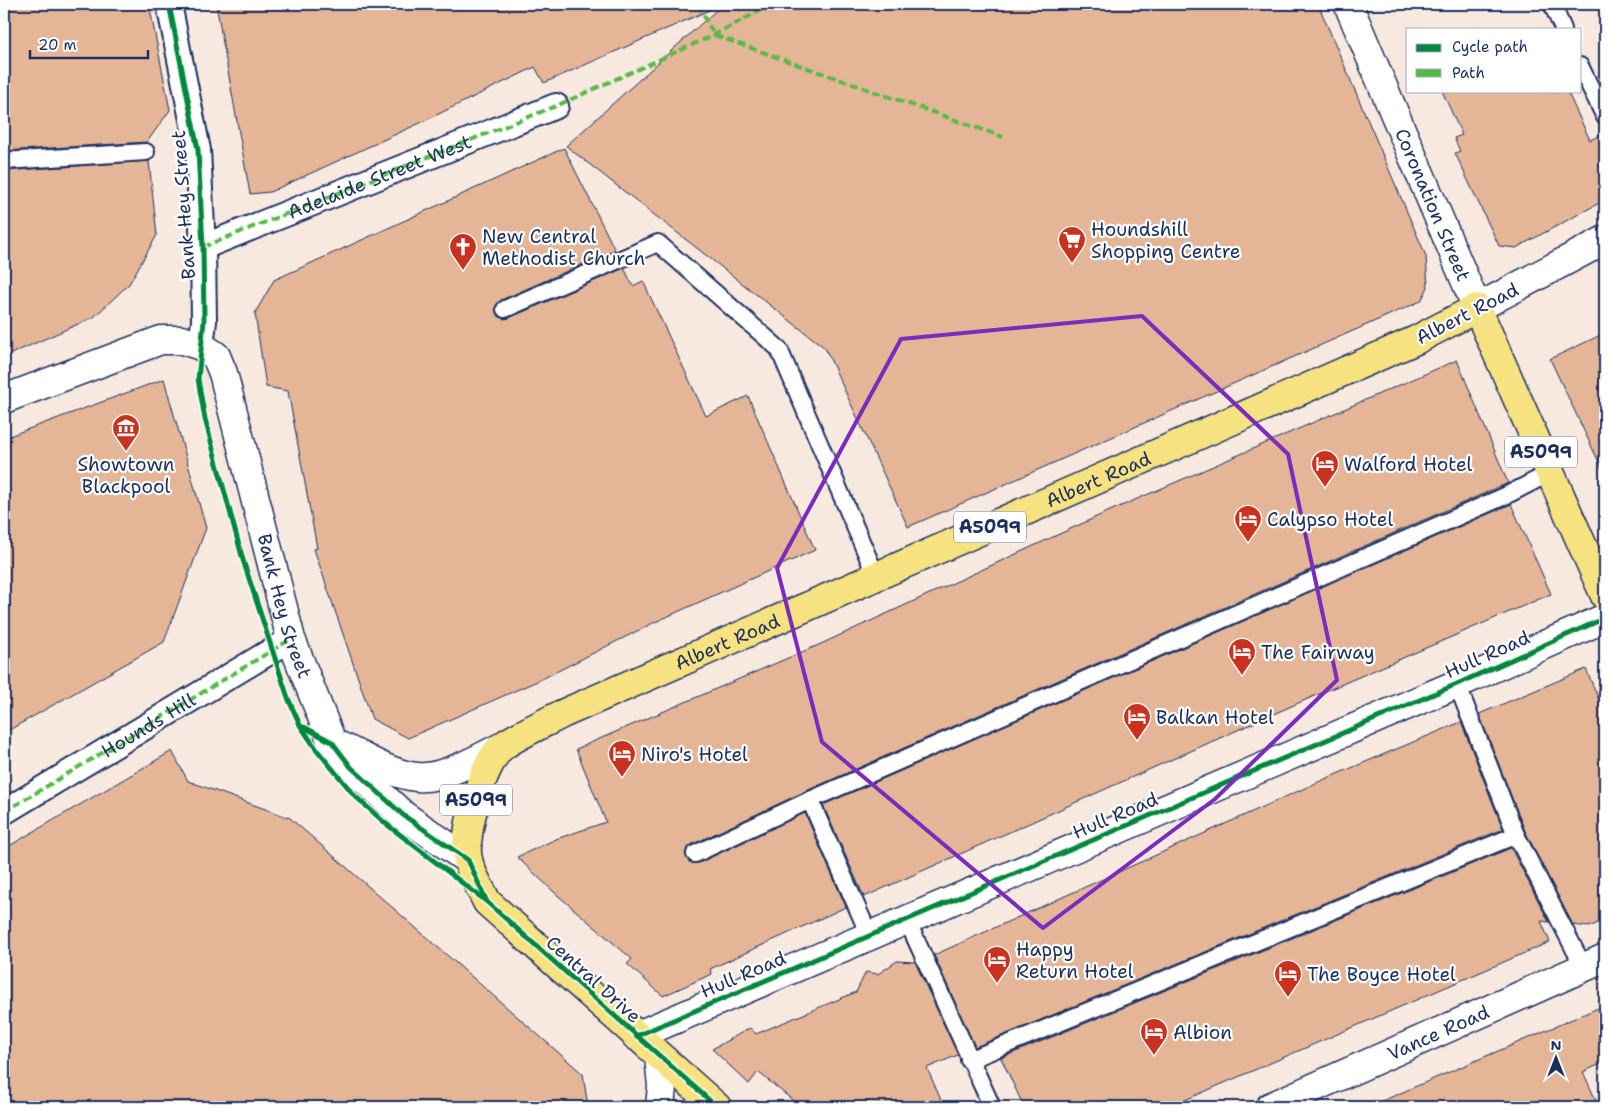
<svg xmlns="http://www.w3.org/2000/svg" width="1609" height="1111" viewBox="0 0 1609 1111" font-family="'Shantell Sans',sans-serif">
<rect width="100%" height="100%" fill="#fff"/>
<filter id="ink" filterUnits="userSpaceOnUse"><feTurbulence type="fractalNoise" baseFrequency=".02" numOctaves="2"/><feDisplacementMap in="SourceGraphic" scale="10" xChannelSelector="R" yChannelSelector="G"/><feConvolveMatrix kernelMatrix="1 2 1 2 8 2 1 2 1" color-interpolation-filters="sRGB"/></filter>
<g filter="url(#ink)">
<path fill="#f7e9e0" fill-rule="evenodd" d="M4 4H1605V1107H4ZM1408 29H1580V91H1408Z"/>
<g fill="#e5b597" stroke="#1b2f5e">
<path d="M4 4H149L170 110 147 142 4 151Z"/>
<path d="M216 4H1318L1426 256 1428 287 1421 301 908 527 825 348 566 146 723 4 544 83 535 67 418 124 270 192 250 194Z"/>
<path d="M1442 91H1567L1590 140 1605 133V200L1516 248 1499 246 1455 153 1460 151 1454 138 1462 135Z"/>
<path d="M564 148 615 250 501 300 495 307 496 313 503 319 509 318 624 268 633 286 643 281 706 416 748 396 815 550 653 623 544 678 408 738 372 719 314 549 317 548 288 391 266 387 255 313 274 280Z"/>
<path d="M149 161 157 235 129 284 94 317 4 357V171Z"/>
<path d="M1605 333V475L1550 359Z"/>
<path d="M1457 360 1508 483 806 791 691 845 685 853 689 862 699 863 805 813 846 907 710 969 712 974 663 996 627 964 632 959 554 892 517 857 556 839 606 822 576 749 823 643 1105 513Z"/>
<path d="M164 379 206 528 164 642 4 733V438Z"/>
<path d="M1511 504 1551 594 1296 704 864 897 823 805Z"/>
<path d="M1586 669 1605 714V920L1589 927 1573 925 1525 831 1479 714Z"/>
<path d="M1461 722 1503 829 975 1047 934 955 1325 779Z"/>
<path d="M172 751 188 781 290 818 583 1074 588 1107H4V849Z"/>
<path d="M1511 848 1549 922 1541 921 1550 942 1169 1107H1024L1001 1058Z"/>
<path d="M897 961 915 962 958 1055 927 1068 944 1107H801L758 1072 749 1084 712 1049 750 1028 756 1034 856 992 866 972 878 974Z"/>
<path d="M1605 1005V1062L1583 1072 1599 1107H1368Z"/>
</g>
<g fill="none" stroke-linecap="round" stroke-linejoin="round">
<defs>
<g id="service">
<path d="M1552 4 1563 29"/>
<path d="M1580 66 1605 117"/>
<path d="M4 161 146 152"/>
<path d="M505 309 658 243 779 349 876 576"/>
<path d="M1457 684 1516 835 1584 968"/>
<path d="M810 800 870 937"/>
<path d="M695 854 810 800 1505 496 1550 473"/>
<path d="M907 920 992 1107"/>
<path d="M969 1060 1516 835"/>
</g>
<g id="pedestrian">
<path d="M169 4 198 150 203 247 204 321 201 346"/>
<path d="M203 247 556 106"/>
<path id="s1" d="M4 812 291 639"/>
</g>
<g id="minor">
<path id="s2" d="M1348 4 1477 308"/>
<path id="s3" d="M4 399 161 340H182L201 346 216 356 223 373 291 639 332 742 351 767 403 815 468 860"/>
<path d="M342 747C366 758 390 774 417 777 442 780 481 757 503 746"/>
<path d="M636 1036 1457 684 1605 618"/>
<path id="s4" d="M1270 1107 1605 958"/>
</g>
<g id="tertiary">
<path d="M1477 308 1605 240"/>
<path d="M659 1056 662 1086 660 1107"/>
</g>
<g id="primary">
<path id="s5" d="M717 1107 487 902C481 889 471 874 468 860 462 835 483 760 504 745 522 733 543 724 562 714L1416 340 1477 308 1605 596"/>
</g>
</defs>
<use href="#service" stroke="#1b2f5e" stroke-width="20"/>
<use href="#pedestrian" stroke="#1b2f5e" stroke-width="28"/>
<use href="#minor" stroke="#1b2f5e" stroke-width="31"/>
<use href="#tertiary" stroke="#1b2f5e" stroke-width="31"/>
<use href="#primary" stroke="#1b2f5e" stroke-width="31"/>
<use href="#service" stroke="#fff" stroke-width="16"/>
<use href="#pedestrian" stroke="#fff" stroke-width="24"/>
<use href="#minor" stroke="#fff" stroke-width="28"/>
<use href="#tertiary" stroke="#fff" stroke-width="28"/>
<use href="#primary" stroke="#f7e281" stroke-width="28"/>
<g stroke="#58b947" stroke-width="4" stroke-dasharray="8 4" stroke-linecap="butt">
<path d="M698 4 714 35 1003 137"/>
<path id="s6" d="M203 247 556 106 714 35 772 4"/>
<path d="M4 812 291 639"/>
</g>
<defs>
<g id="cycleway">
<path d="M169 4 198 150 203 247 204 321 198 379 205 419 243 560 288 698 300 725 317 750 355 796 385 823 487 902"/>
<path d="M304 727 332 742 351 767 403 815 468 860 487 902 717 1107"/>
<path d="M636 1036 1457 684 1605 618"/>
</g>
</defs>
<use href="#cycleway" stroke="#fff" stroke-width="8"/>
<use href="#cycleway" stroke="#00873e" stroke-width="5"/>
</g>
</g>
<path fill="none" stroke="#7b2cbf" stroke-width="4" stroke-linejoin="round" d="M1142 316 1288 454 1337 680 1215 799 1043 928 822 742 777 568 901 339Z"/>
<defs>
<symbol id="supermarket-pin" viewBox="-11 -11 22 30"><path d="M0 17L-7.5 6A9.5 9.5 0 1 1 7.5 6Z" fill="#c8321e" stroke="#fff"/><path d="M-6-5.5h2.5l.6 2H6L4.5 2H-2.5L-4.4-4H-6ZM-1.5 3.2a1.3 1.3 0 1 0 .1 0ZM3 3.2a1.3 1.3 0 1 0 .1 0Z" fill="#fff"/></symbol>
<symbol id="church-pin" viewBox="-11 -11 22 30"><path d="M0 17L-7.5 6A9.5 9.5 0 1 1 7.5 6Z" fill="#c8321e" stroke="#fff"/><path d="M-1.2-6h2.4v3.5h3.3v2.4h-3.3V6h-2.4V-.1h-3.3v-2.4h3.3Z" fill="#fff"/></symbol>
<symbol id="museum-pin" viewBox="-11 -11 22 30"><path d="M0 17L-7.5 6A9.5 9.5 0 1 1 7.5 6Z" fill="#c8321e" stroke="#fff"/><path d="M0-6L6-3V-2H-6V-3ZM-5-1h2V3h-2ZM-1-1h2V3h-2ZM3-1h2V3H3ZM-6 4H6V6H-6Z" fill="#fff"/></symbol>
<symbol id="hotel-pin" viewBox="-11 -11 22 30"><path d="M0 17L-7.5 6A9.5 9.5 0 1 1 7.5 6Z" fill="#c8321e" stroke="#fff"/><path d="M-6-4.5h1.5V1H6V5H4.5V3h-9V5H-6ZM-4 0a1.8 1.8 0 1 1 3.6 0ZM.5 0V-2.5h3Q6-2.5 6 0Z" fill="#fff"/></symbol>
</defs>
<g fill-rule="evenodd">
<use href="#supermarket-pin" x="1056" y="224" width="32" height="43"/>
<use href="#church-pin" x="447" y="231" width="32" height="43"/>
<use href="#museum-pin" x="110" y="412" width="32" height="43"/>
<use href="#hotel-pin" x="1309" y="448" width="32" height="43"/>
<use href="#hotel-pin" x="1232" y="503" width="32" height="43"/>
<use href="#hotel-pin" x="1226" y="636" width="32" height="43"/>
<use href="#hotel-pin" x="1121" y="701" width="32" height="43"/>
<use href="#hotel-pin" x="606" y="738" width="32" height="43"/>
<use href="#hotel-pin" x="981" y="944" width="32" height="43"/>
<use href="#hotel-pin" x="1272" y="958" width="32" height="43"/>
<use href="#hotel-pin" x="1138" y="1016" width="32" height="43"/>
</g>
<g text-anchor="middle" stroke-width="4.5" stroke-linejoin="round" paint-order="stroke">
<g fill="#fff" stroke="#5f6d8e" stroke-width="1">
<rect x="1505" y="436.5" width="72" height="31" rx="4"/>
<rect x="954" y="511.5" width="72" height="31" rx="4"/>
<rect x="440" y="784.5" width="72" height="31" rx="4"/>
</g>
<g font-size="18" font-weight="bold" fill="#1b2f5e">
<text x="1541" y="458">A5099</text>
<text x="990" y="533">A5099</text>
<text x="476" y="806">A5099</text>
</g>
<g font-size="19" fill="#1b2f5e" stroke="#fff">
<text dy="7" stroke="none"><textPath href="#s6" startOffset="190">Adelaide Street West</textPath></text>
<text transform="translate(183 205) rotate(-94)" y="7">Bank Hey Street</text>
<text dy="7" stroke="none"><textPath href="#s2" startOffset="218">Coronation Street</textPath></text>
<text transform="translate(1467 313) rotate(-27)" y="7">Albert Road</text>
<text dy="7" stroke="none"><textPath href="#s5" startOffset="1129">Albert Road</textPath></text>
<text dy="7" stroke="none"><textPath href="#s3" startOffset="486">Bank Hey Street</textPath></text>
<text dy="7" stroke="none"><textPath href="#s5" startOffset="724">Albert Road</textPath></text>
<text transform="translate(1487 654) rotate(-24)" y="7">Hull Road</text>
<text dy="7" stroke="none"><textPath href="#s1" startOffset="168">Hounds Hill</textPath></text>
<text transform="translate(1115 815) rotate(-23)" y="7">Hull Road</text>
<text transform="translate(743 974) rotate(-23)" y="7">Hull Road</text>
<text transform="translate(594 979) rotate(42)" y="7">Central Drive</text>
<text dy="7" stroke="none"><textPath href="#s4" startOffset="184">Vance Road</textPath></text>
</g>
<g font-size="19" fill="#1b2f5e" stroke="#fff" text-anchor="start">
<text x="1091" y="236">Houndshill<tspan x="1091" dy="22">Shopping Centre</tspan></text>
<text x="482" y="243">New Central<tspan x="482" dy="22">Methodist Church</tspan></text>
<text x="126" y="471" text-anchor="middle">Showtown<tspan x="126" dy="22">Blackpool</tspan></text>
<text x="1344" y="471">Walford Hotel</text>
<text x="1267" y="526">Calypso Hotel</text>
<text x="1261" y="659">The Fairway</text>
<text x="1156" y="724">Balkan Hotel</text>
<text x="641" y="761">Niro's Hotel</text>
<text x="1016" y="956">Happy<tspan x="1016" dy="22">Return Hotel</tspan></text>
<text x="1307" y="981">The Boyce Hotel</text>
<text x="1173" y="1039">Albion</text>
</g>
</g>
<rect width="1609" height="1111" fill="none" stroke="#fff" stroke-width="20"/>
<rect x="10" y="10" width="1589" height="1091" fill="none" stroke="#1b2f5e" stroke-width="2" filter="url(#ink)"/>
<rect x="1406" y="28" width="175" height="65" fill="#ffffff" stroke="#a4acbf"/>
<rect x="1416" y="44" width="25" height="8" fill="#00873e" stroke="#a4acbf"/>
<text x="1452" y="52" font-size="15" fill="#1b2f5e">Cycle path</text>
<rect x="1416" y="69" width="25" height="8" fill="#58b947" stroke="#a4acbf"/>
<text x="1452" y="78" font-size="15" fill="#1b2f5e">Path</text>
<g transform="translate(1556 1058)" stroke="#ffffff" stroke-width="4" paint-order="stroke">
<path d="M0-4L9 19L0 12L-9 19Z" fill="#1b2f5e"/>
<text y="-8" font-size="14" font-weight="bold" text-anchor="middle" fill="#1b2f5e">N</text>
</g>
<path d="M30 50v8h118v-8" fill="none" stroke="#1b2f5e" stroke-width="2.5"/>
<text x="38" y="50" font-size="15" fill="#1b2f5e" stroke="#ffffff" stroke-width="4" paint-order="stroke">20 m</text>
</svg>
